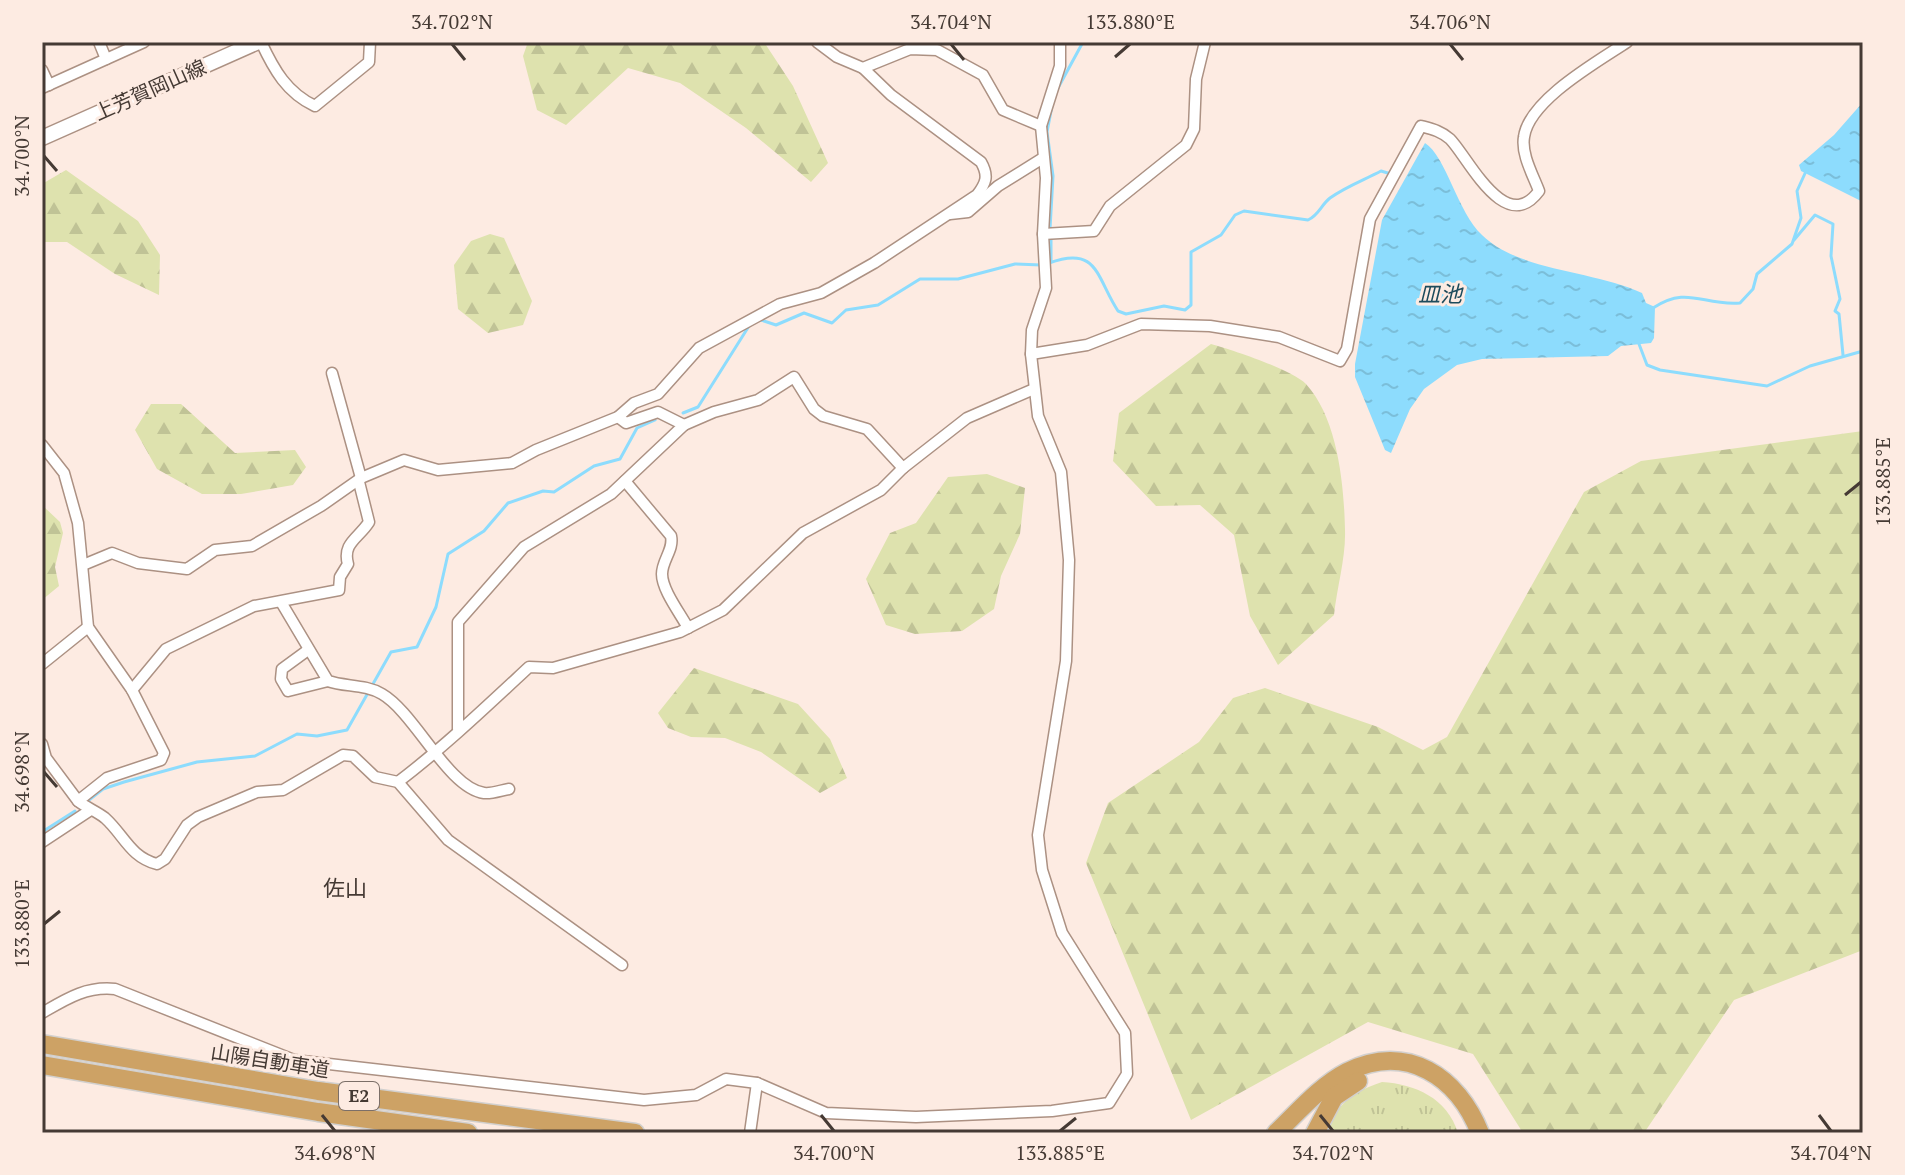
<svg xmlns="http://www.w3.org/2000/svg" width="1905" height="1175" viewBox="0 0 1905 1175" font-family="'PT Serif','Noto Sans JP',serif">
<defs>
<pattern id="grass-tufts" width="24" height="20" patternUnits="userSpaceOnUse" patternTransform="scale(2)"><rect width="24" height="20" fill="#dee2ae"/><path d="M3 7l-1-3M5 7V3M7 7l1-3M15 17l-1-3M17 17v-4M19 17l1-3" fill="none" stroke="#c0c396"/></pattern>
<pattern id="forest-firs" width="22" height="20" patternUnits="userSpaceOnUse" patternTransform="scale(2)"><rect width="22" height="20" fill="#dee2ae"/><path d="M5 1l3.5 6h-7zM16 11l3.5 6h-7z" fill="#c0c396"/></pattern>
<pattern id="water-ripples" width="26" height="14" patternUnits="userSpaceOnUse" patternTransform="scale(2)"><rect width="26" height="14" fill="#8ddcfd"/><path d="M2 4q2-2 4 0t4 0M15 11q2-2 4 0t4 0" fill="none" stroke="#7bbed9"/></pattern>
</defs>
<rect width="100%" height="100%" fill="#fdebe2"/>
<path fill="url(#grass-tufts)" d="M1382 1082C1415 1084 1447 1098 1458 1133H1323C1338 1105 1351 1092 1382 1082Z"/>
<g fill="url(#forest-firs)">
<path d="M528 42H764L793 86 828 163 811 182 746 128 680 83 628 68 566 125 537 110 523 56Z"/>
<path d="M66 170 138 221 160 255 159 295 115 274 67 242H42V184Z"/>
<path d="M490 234 504 238 532 301 523 325 488 333 458 309 454 265 471 241Z"/>
<path d="M1211 344C1232 350 1291 369 1306 384 1338 419 1344 485 1345 530 1346 557 1337 587 1334 615L1278 665 1250 616 1234 535 1200 505 1156 506 1113 461 1119 413Z"/>
<path d="M151 404H181L235 453 295 450 306 467 293 485 241 494H202L157 469 135 430Z"/>
<path d="M1863 431V950L1734 1000 1644 1133H1523L1473 1054 1368 1022 1191 1120 1086 863 1108 803 1199 742 1233 698 1265 688 1378 727 1423 750 1447 737 1584 492 1641 461Z"/>
<path d="M987 474 1025 488 1020 534 1001 576 994 609 962 631 915 634 886 625 866 579 890 533 916 523 948 477Z"/>
<path d="M42 505 60 522 63 533 55 567 59 586 42 600Z"/>
<path d="M694 668 798 704 830 739 847 778 820 793 761 752 725 738 691 737 668 728 658 713Z"/>
</g>
<g fill="url(#water-ripples)">
<path d="M1863 102V202L1801 171 1799 165 1834 135Z"/>
<path d="M1425 143C1446 156 1458 213 1482 235 1520 272 1594 270 1642 293L1646 303 1655 307 1654 338 1651 343 1621 346 1608 356 1482 359 1457 365 1424 389 1410 409 1391 453 1385 450 1355 377V364L1382 220Z"/>
</g>
<g fill="none" stroke-linecap="round" stroke-linejoin="round">
<g stroke="#8ddcfd" stroke-width="3">
<path d="M1058 88 1083 42"/>
<path d="M1050 229 1053 176 1047 132 1052 106"/>
<path d="M1051 237V261"/>
<path d="M1794 240 1815 215 1833 224 1831 256 1840 299 1835 311 1839 314 1843 355"/>
<path d="M1049 263C1098 245 1096 277 1118 311L1126 314 1164 306 1185 310 1191 305V252L1221 235 1235 215 1244 211 1308 220C1319 215 1321 205 1330 198 1345 187 1364 180 1381 171L1391 174"/>
<path d="M1653 308C1688 285 1702 306 1740 303L1753 289 1757 274 1792 244 1801 218 1797 191 1807 169"/>
<path d="M761 320 776 325 804 313 832 323 846 310 878 305 920 279H958L1015 264 1041 265"/>
<path d="M1639 344 1647 365 1660 370 1767 386 1810 366 1863 351"/>
<path d="M683 413 698 407 749 326"/>
<path d="M89 800 103 789 124 782 197 762 255 756 297 734 317 736 347 730 391 652 417 647 436 607 448 554 484 531 508 503 543 491 554 492 594 466 620 459 637 428 655 420"/>
<path d="M42 832 75 811"/>
</g>
<defs>
<g id="minor">
<path d="M99 42 106 59"/>
<path d="M261 42C274 70 287 93 315 106L369 62 370 42"/>
<path d="M817 42 837 57 863 68 910 49 937 50 983 75 1003 110 1041 126"/>
<path d="M42 70 49 85"/>
<path d="M42 88 144 42"/>
<path d="M950 214 968 212 998 186 1043 158"/>
<path d="M1043 234 1094 231 1110 206 1186 145 1194 129 1196 79 1205 42"/>
<path d="M1031 354 1087 345 1141 324 1210 326 1279 337 1340 361 1347 349 1370 219 1421 126C1432 129 1441 131 1450 139 1468 157 1505 237 1539 191 1533 175 1521 154 1524 137 1529 100 1597 62 1627 42"/>
<path d="M332 373 361 478"/>
<path d="M684 425 714 412 758 400 794 377 814 409 823 416 867 429 903 468"/>
<path d="M42 445 64 473 78 523 88 627 132 690 164 753 161 760 107 778 78 801C87 808 96 811 105 818 124 835 130 857 157 864L165 859 187 825 198 817 257 792 283 790 343 755 353 756 375 777 398 782 448 840 622 965"/>
<path d="M625 481 671 536C674 550 662 560 662 574 662 590 680 613 688 628"/>
<path d="M83 565 112 553 138 563 187 569 215 550 252 546 321 506 361 478 404 460 438 470 512 463 536 450 618 417 634 403 658 394 699 348 780 304 821 293 874 263 977 195C986 183 989 176 981 162L891 95 863 68"/>
<path d="M281 602 328 681C345 687 365 684 382 694 415 713 448 788 484 793 492 794 502 790 509 789"/>
<path d="M308 650 282 669 281 679 288 691 328 681"/>
<path d="M42 664 88 627"/>
<path d="M132 690 166 649 254 606 339 590 340 577 348 564C342 543 359 538 369 522L359 482"/>
<path d="M458 729V622L524 547 611 494 684 425 658 412 626 423 618 417"/>
<path d="M42 744 46 758 78 801"/>
<path d="M398 782C444 747 486 707 529 667L553 668 680 632 723 610 803 533 881 490 903 468 967 418 1034 389"/>
<path d="M42 842 89 811"/>
<path d="M42 1013C66 999 86 986 115 989L294 1060 644 1100 696 1095 726 1079 757 1083 826 1113 916 1117 1052 1111 1109 1103 1127 1074 1125 1033 1062 933 1042 870 1038 835 1066 661 1069 560 1061 472 1038 416 1031 354 1032 330 1046 288 1043 234 1046 178 1041 126 1060 66V42"/>
<path d="M750 1133 757 1083"/>
</g>
<path id="secondary" d="M42 138 258 42"/>
<g id="motorway">
<path d="M42 1044 318 1091 635 1133"/>
<path d="M42 1065 318 1112 468 1133"/>
<path d="M1276 1133C1298 1112 1320 1086 1347 1072 1407 1042 1458 1077 1480 1133"/>
<path d="M1315 1133 1334 1097 1358 1081"/>
</g>
</defs>
<use href="#minor" stroke="#ac9183" stroke-width="13"/>
<use href="#secondary" stroke="#ac9183" stroke-width="17"/>
<use href="#motorway" stroke="#d2d0ce" stroke-width="21"/>
<use href="#minor" stroke="#fff" stroke-width="10"/>
<use href="#secondary" stroke="#fff" stroke-width="14"/>
<use href="#motorway" stroke="#cda265" stroke-width="18"/>
</g>
<path fill="none" stroke="#453a34" stroke-width="3" d="M452 44 465 60M951 44 964 60M1450 44 1463 60M1115 57 1130 44M44 156 57 171M1845 495 1861 482M44 772 57 787M44 924 60 911M322 1115 335 1131M821 1115 834 1131M1320 1115 1333 1131M1819 1115 1831 1131M1060 1131 1076 1118"/>
<g text-anchor="middle" stroke-width="6" stroke-linejoin="round" paint-order="stroke">
<rect fill="#fdebe2" stroke="#7c6f68" stroke-width="2" x="339" y="1082" width="40" height="28" rx="6"/>
<g font-size="18" font-weight="bold" fill="#453a34">
<text x="359" y="1102">E2</text>
</g>
<g font-size="20" fill="#453a34" stroke="#fdebe2">
<text transform="translate(150 90) rotate(-24)" y="7">上芳賀岡山線</text>
<text transform="translate(270 1061) rotate(9)" y="7">山陽自動車道</text>
</g>
<g font-size="22" font-style="italic" fill="#1d4b5c" stroke="#fdebe2">
<text x="1440" y="302">皿池</text>
</g>
<g font-size="22" fill="#453a34" stroke="#fdebe2">
<text x="345" y="896">佐山</text>
</g>
</g>
<rect width="1905" height="1175" fill="none" stroke="#fdebe2" stroke-width="88"/>
<rect x="44" y="44" width="1817" height="1087" fill="none" stroke="#453a34" stroke-width="3"/>
<g font-size="20" text-anchor="middle" fill="#453a34">
<text x="452" y="29">34.702°N</text>
<text x="951" y="29">34.704°N</text>
<text x="1130" y="29">133.880°E</text>
<text x="1450" y="29">34.706°N</text>
<text transform="translate(22 156) rotate(-90)" y="7">34.700°N</text>
<text transform="translate(1883 482) rotate(-90)" y="7">133.885°E</text>
<text transform="translate(22 772) rotate(-90)" y="7">34.698°N</text>
<text transform="translate(22 924) rotate(-90)" y="7">133.880°E</text>
<text x="335" y="1160">34.698°N</text>
<text x="834" y="1160">34.700°N</text>
<text x="1060" y="1160">133.885°E</text>
<text x="1333" y="1160">34.702°N</text>
<text x="1831" y="1160">34.704°N</text>
</g>
</svg>
